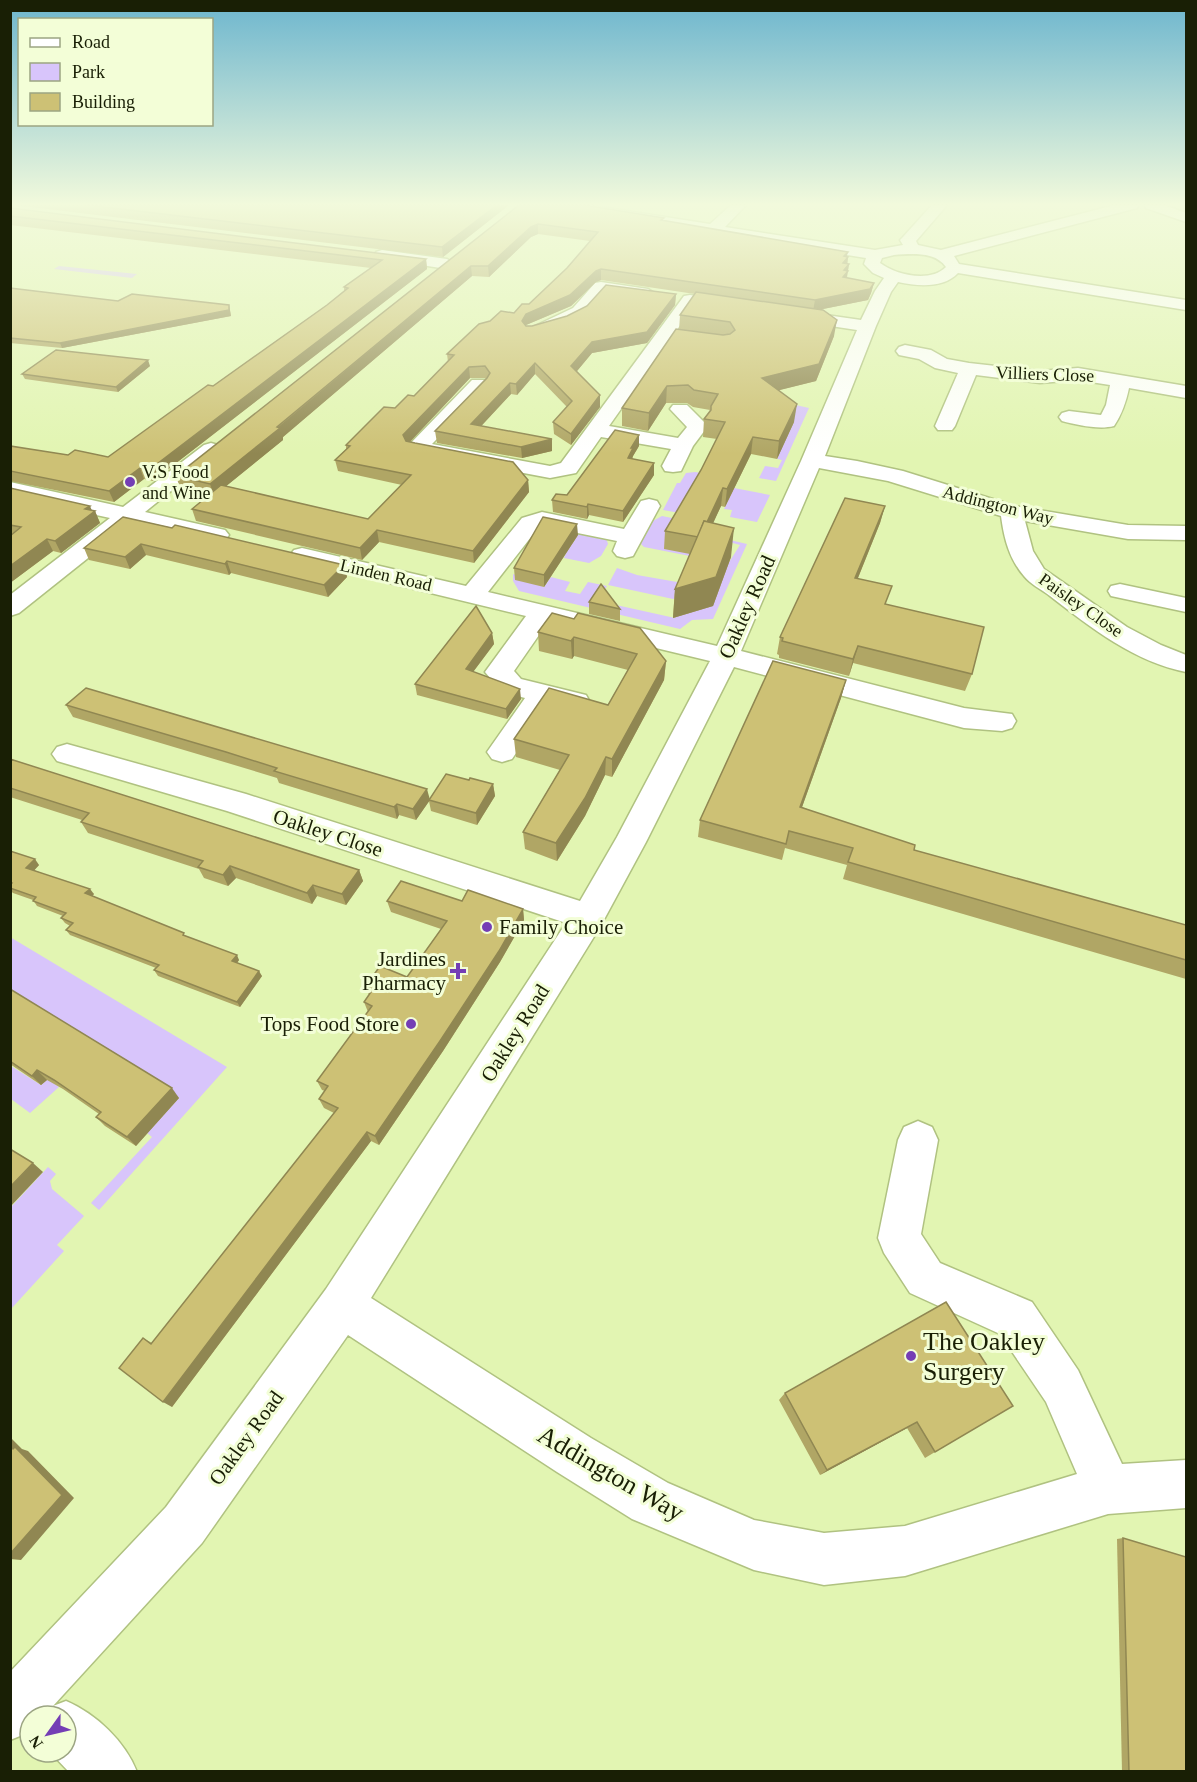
<svg xmlns="http://www.w3.org/2000/svg" width="1197" height="1782" viewBox="0 0 1197 1782" font-family="Georgia,serif">
<rect width="100%" height="100%" fill="#e2f5b2"/>
<g fill="#d8c5fb">
<path d="M59 266 137 274 132 278 54 269Z"/>
<path d="M787 403 809 408 776 481 759 478 765 466 778 468 782 460 777 459 780 451 759 443 782 447 794 421Z"/>
<path d="M695 472 707 474 685 514 663 510 677 483H680L686 473Z"/>
<path d="M734 488 770 495 757 522 730 517 732 510 724 509Z"/>
<path d="M662 516 682 520 696 555 726 567 740 545 729 542 730 540 747 544 713 619 692 620 680 629 519 591 513 581V574L544 587 551 577 570 582 565 591 580 594 588 582 607 586 598 601 675 618 682 596 673 599 608 585 617 568 637 575 683 583 695 557 644 547 639 542 651 522Z"/>
<path d="M578 534 606 538 608 544 601 556 589 563 564 558 570 543H573Z"/>
<path d="M10 937 227 1067 99 1210 91 1203 152 1137 147 1133 179 1098 11 993Z"/>
<path d="M11 1066 41 1085 48 1079 59 1087 30 1113 11 1099Z"/>
<path d="M48 1167 56 1174 50 1181 52 1189 84 1216 57 1245 64 1251 11 1309V1207Z"/>
</g>
<g fill="none" stroke-linecap="round" stroke-linejoin="round">
<defs>
<g id="street">
<path d="M554 205H588L710 224 731 205H746L725 227 875 250 903 245 900 240 903 237 932 205H947L916 241 918 245 941 250 1115 205H1139L1137 208 954 256 959 264 1186 300V310L958 273C943 289 917 286 898 282L891 292 876 326 825 456 857 461 903 471 1015 506 1128 525 1186 526V540L1128 539 1025 521 1033 551 1044 569 1127 627 1161 645 1186 655V672C1135 662 1091 628 1050 596 1041 589 1030 584 1024 576 1009 559 1004 538 1001 516L888 481 819 468 741 651 964 708 1012 714 1016 721 1012 728 1002 731 964 728 734 667 646 842 600 927 371 1298 591 1438 668 1483 754 1520 824 1533 905 1526 1077 1474 1046 1402 1000 1334 910 1293 884 1253 878 1238 898 1140 904 1127 918 1121 932 1127 938 1140 921 1234 940 1263 1032 1302 1078 1370 1122 1464 1186 1460V1508L1108 1514 905 1576 824 1585 754 1570 632 1519 557 1472 348 1335 202 1543 53 1706 66 1701C96 1714 125 1741 137 1772H69L50 1752H66V1716H30V1732L10 1740V1672L166 1507 326 1289 566 923 227 811 57 761 52 754 57 747 67 744 246 794 580 901 617 837 710 661 548 622 514 671 521 679 586 695 590 702 586 709 576 711 549 704 512 759 502 762 492 759 487 752 525 698 502 692 485 672 526 616 294 560 290 555 294 550 302 548 466 586 522 518 542 512 624 529 641 501 649 499 657 501 660 506 633 556 625 558 617 556 613 551 617 541 543 526 538 528 488 592 717 646 801 461 857 330 791 320 785 319 782 315 785 311 791 310 861 320 875 291 884 278 873 273 864 264 866 258 561 209ZM894 255C911 254 935 251 946 267 930 283 896 275 880 263L882 258Z"/>
<path d="M1144 205H1164L1186 213V222L1146 208Z"/>
<path d="M382 250 447 259 455 264 447 269 376 258 374 255 376 252Z"/>
<path d="M601 282 648 289 656 294 648 299 605 293 585 316 547 334H535L532 330 535 326 573 308 595 283Z"/>
<path d="M690 295 696 296 698 300 609 426 678 438 687 427 670 409 673 405H687L708 426 693 446 681 471 673 472 665 471 662 466 671 449 601 437 576 473 550 478 417 453 410 451 407 447 472 380H486L489 384 486 388 432 444 550 466 561 463 684 296Z"/>
<path d="M905 345 931 350 947 359 969 363 1040 371 1078 368 1186 386V398L1129 388C1126 402 1122 414 1114 426 1099 430 1077 425 1062 421L1059 417 1062 413 1069 411 1101 415 1106 405 1110 385 1078 380 1040 383 976 375 955 426 952 430H938L935 426 958 373 935 368 919 359 899 355 896 351 899 347Z"/>
<path d="M211 443 218 445 221 449 218 453 145 512 225 530 229 535 225 540 217 542 132 523 19 613 10 616V595L110 518 10 496V482L123 507 204 445Z"/>
<path d="M1120 584 1186 598V612L1111 596 1108 591 1111 586Z"/>
</g>
</defs>
<use href="#street" stroke="#b0c281" stroke-width="3"/>
<use href="#street" fill="#fff" fill-rule="evenodd"/>
</g>
<g fill="#b0a665" fill-rule="evenodd">
<path d="M14 205H509L443 257Z"/>
<path d="M519 205 664 218 663 220 848 257 847 264H849L847 278 874 283 871 293 868 300 818 310 834 336 816 381 779 390 794 422 777 459 751 454 725 507 721 506 713 523 731 557 713 606 673 618 675 589 690 554 664 549 665 531 701 470 717 439 703 437 704 419 710 410 693 407 687 403H666L648 431 622 426V408L679 330 680 315 695 294 601 280 596 282 571 306 526 325V326H532L676 294 675 305 647 343 592 353 577 371 600 395V407L571 445 554 434 553 422 567 407 535 374 517 395 511 394 481 426 552 451 522 458 437 443 435 431 486 378H470L410 442 528 480 529 492 474 563 379 542 362 560 196 521 192 509 209 495 180 488 176 476ZM538 234 590 241 567 268 529 304 514 313 490 321 447 354 448 362 414 396 395 408 346 445V449L335 460 338 471 402 485 368 519 226 486 283 440V437L472 276 489 277 531 237Z"/>
<path d="M10 208 426 259 427 269 153 481 144 479 114 502 10 481V446L68 455 108 457 213 386 327 305 344 291V287L371 268 10 225Z"/>
<path d="M10 288 118 301 230 310 231 316 62 348 10 343Z"/>
<path d="M150 366 118 392 25 379 22 374Z"/>
<path d="M639 446 633 456 632 459 654 463V475L623 522 589 515 587 519 553 512 552 500 567 495Z"/>
<path d="M10 488 95 511 100 523 61 553 53 551 10 583V536L12 535H10Z"/>
<path d="M885 506 880 523 858 578 887 605 972 674 965 691 853 663 849 676 779 658V655L777 654 780 637Z"/>
<path d="M123 517 344 565 347 577 328 597 231 573 229 575 146 555 130 569 89 560 84 548Z"/>
<path d="M578 535 544 587 515 580 514 568Z"/>
<path d="M589 602 620 609V621L589 614Z"/>
<path d="M552 613 666 661 664 680 612 777 605 775 585 816 557 861 525 849 523 832 560 770 516 757 514 739 608 705 628 670 574 656 572 659 539 651 538 632Z"/>
<path d="M492 633 494 644 473 672 521 699 507 719 417 695 415 684Z"/>
<path d="M846 680 841 698 802 807 914 850 1186 925V979L843 879 847 865 785 848 782 860 698 837 700 820Z"/>
<path d="M66 705 429 799 469 780 493 784 495 796 477 825 431 811 429 801 416 820 399 815 397 819 279 783 277 778 231 764 73 717Z"/>
<path d="M10 759 359 870 363 881 346 905 317 896 312 904 236 878 228 886 204 878 199 869 88 833 81 822 82 820 10 797Z"/>
<path d="M10 851 39 865 34 870 94 894 92 896 239 960 237 963 262 976 240 1007 158 976 154 970 156 968 70 935 66 930 70 926 65 923 61 918 63 916 37 906 33 900 13 893 10 890Z"/>
<path d="M387 901H462L523 909 524 920 500 962 443 1051 379 1145 371 1141 172 1407 143 1338 152 1343 334 1113 324 1108 319 1099 325 1091 322 1090 317 1081 368 1012 364 1002 369 995 366 986 407 977 441 929 391 912Z"/>
<path d="M10 989 179 1098 136 1146 105 1126 96 1117 99 1114 63 1089 47 1080 41 1085 10 1064Z"/>
<path d="M946 1302 935 1452 925 1458 907 1428 820 1475 779 1400 785 1393Z"/>
<path d="M1123 1538 1186 1772H1122L1117 1539Z"/>
</g>
<g fill="#908752">
<path d="M497 205H509L443 257 442 247Z"/>
<path d="M538 224V234L531 237 489 277 488 266 531 227Z"/>
<path d="M848 252 846 259 848 257 847 267 849 264 846 281 841 287V273L844 256Z"/>
<path d="M426 259 427 269 153 481 149 470Z"/>
<path d="M471 266 472 276 283 437V440L214 496 210 484Z"/>
<path d="M601 269V280L596 282 571 306 526 325 522 332V321L526 314 596 271Z"/>
<path d="M874 283 871 293 868 300 813 311 815 300Z"/>
<path d="M676 294 675 305 647 343 592 353 572 377 571 366 592 342Z"/>
<path d="M229 305 231 316 62 348 60 343Z"/>
<path d="M837 320 834 336 816 381 760 395 762 378Z"/>
<path d="M148 360 150 366 118 392 116 387Z"/>
<path d="M535 363V374L517 395 516 384Z"/>
<path d="M469 367 470 378 405 447 403 435Z"/>
<path d="M510 383 511 394 472 436 471 424Z"/>
<path d="M667 386 666 403 648 431 649 413Z"/>
<path d="M600 395V407L571 445V434Z"/>
<path d="M797 404 794 422 777 459 779 441Z"/>
<path d="M639 435V446L633 456 632 459 628 458 631 448Z"/>
<path d="M753 437 751 454 725 507 727 489Z"/>
<path d="M552 439V451L522 458 521 447Z"/>
<path d="M654 463V475L623 522V511Z"/>
<path d="M140 468 144 479 114 502 109 491Z"/>
<path d="M528 480 529 492 474 563 473 551Z"/>
<path d="M723 488 721 506 698 556 700 537Z"/>
<path d="M588 504 589 515 587 519V507Z"/>
<path d="M90 506 93 513 95 511 100 523 61 553 55 541 85 509Z"/>
<path d="M885 506 880 523 851 595 855 578Z"/>
<path d="M577 524 578 535 544 587V575Z"/>
<path d="M734 528 731 557 713 606 673 618 675 589Z"/>
<path d="M377 530 379 542 362 560 360 548Z"/>
<path d="M47 539 53 551 10 583V566Z"/>
<path d="M141 544 146 555 130 569 125 557Z"/>
<path d="M227 561 231 573 229 575 225 564Z"/>
<path d="M344 565 347 577 328 597 324 585Z"/>
<path d="M492 633 494 644 467 680 466 669Z"/>
<path d="M574 637V656L572 659 571 641Z"/>
<path d="M858 646 853 663 849 676 853 659Z"/>
<path d="M666 661 664 680 612 777V759Z"/>
<path d="M846 680 841 698 796 824 800 807Z"/>
<path d="M520 689 521 699 507 719 506 709Z"/>
<path d="M606 757 605 775 585 816 557 861 556 843Z"/>
<path d="M493 784 495 796 477 825 476 813Z"/>
<path d="M427 789 430 800 416 820 413 809Z"/>
<path d="M397 804 399 815 397 819 394 807Z"/>
<path d="M35 859 39 865 31 874 26 868Z"/>
<path d="M230 866 236 878 228 886 223 875Z"/>
<path d="M359 870 363 881 346 905 342 894Z"/>
<path d="M313 885 317 896 312 904 307 893Z"/>
<path d="M90 889 94 894 89 899 85 893Z"/>
<path d="M523 909 524 920 500 962 443 1051 379 1145 375 1136Z"/>
<path d="M237 955 239 960 234 967 232 961Z"/>
<path d="M259 971 262 976 240 1007 237 1002Z"/>
<path d="M37 1070 47 1080 41 1085 32 1076Z"/>
<path d="M172 1088 179 1098 136 1146 127 1137Z"/>
<path d="M367 1132 371 1141 172 1407 163 1402Z"/>
<path d="M33 1163 43 1172 10 1207V1187Z"/>
<path d="M917 1422 907 1428 820 1475 827 1470Z"/>
<path d="M10 1437 22 1449 28 1451 74 1498 21 1560 10 1559 13 1449 10 1446Z"/>
</g>
<g fill="#cdc175" stroke="#908752" stroke-width="1.5">
<path d="M87 205H497L442 247Z"/>
<path d="M519 205H584L664 218 661 220 848 252 844 256 848 257 843 263 849 264 844 270 848 271 843 277 874 283 870 289 815 300 601 269 596 271 570 295 526 314 522 321 526 326H532L567 316 587 306 606 285 676 294 647 332 592 342 571 366 600 395 571 434 553 422 572 401 535 363 516 384 510 383 471 424 552 439 521 447 435 431 487 378 490 373 485 366 469 367 403 435 406 441 415 443 513 462 528 480 473 551 377 530 360 548 192 509 221 485 368 519 411 475 335 460 350 446 346 445 384 407 395 408 408 395 414 396 454 355 447 354 479 324 490 321 501 311 514 313 522 304H529L567 268 598 232 538 224 531 227 488 266H471L277 427 280 428 210 484 176 476Z"/>
<path d="M10 208 426 259 149 470 140 468 109 491 10 471V446L68 455 75 450 108 457 208 385 213 386 327 305 348 288 344 287 382 260 10 216Z"/>
<path d="M10 288 118 301 132 294 229 305V310L60 343 10 338Z"/>
<path d="M696 292 823 310 837 320 819 364 762 378 797 404 779 441 753 437 727 489 723 488 707 522 704 521 698 537 665 531 701 470 725 422 704 419 711 410V406L718 394 694 390 688 385 667 386 649 413 622 408 676 329 723 335 730 334 735 330 730 322 680 315Z"/>
<path d="M56 350 148 360 116 387 22 374Z"/>
<path d="M615 430 639 435 631 448H633L628 458 654 463 623 511 588 504 587 507 552 500 556 494 567 495Z"/>
<path d="M10 488 90 506 85 509 95 511 55 541 47 539 10 566V536L21 527 10 525Z"/>
<path d="M845 498 885 506 855 578 892 586 885 604 984 627 972 674 858 646 853 659 782 641 783 638 780 637Z"/>
<path d="M123 517 172 528 175 525 344 565 324 585 227 561 225 564 141 544 125 557 84 548Z"/>
<path d="M543 517 577 524 544 575 514 568Z"/>
<path d="M704 521 734 528 716 577 675 589Z"/>
<path d="M601 584 620 609 589 602Z"/>
<path d="M476 606 492 633 466 669 520 689 506 709 415 684Z"/>
<path d="M552 613 574 619 578 613 640 628 666 661 612 759 606 757 585 798 556 843 523 832 569 755 514 739 549 688 608 705 637 654 574 637 571 641 538 632Z"/>
<path d="M773 661 846 680 800 807 915 845 914 850 1186 925V960L848 862 853 848 789 831 786 844 700 820Z"/>
<path d="M86 688 427 789 413 809 397 804 394 807 274 771 277 768 226 752 66 705Z"/>
<path d="M10 759 359 870 342 894 313 885 307 893 230 866 223 875 198 867 203 861 81 822 89 813 10 788Z"/>
<path d="M446 774 469 780 470 778 493 784 476 813 429 800Z"/>
<path d="M10 851 35 859 26 868 90 889 85 893 184 933 183 935 237 955 232 961 259 971 237 1002 154 970 159 965 66 930 73 923 61 918 66 913 33 901 36 897 10 888V885L12 883 10 882Z"/>
<path d="M401 881 462 901 468 890 523 909 499 951 440 1041 375 1136 367 1132 163 1402 119 1368 143 1338 151 1344 338 1108 319 1099 328 1086 317 1081 372 1006 364 1002 373 989 366 986 380 966 407 977 447 921 387 901Z"/>
<path d="M10 989 172 1088 127 1137 96 1117 101 1112 54 1080 37 1070 32 1076 10 1061Z"/>
<path d="M10 1149 33 1163 10 1187Z"/>
<path d="M946 1302 1013 1406 935 1452 917 1422 827 1470 785 1393Z"/>
<path d="M10 1446 13 1449 15 1447 62 1495 10 1554Z"/>
<path d="M1123 1538 1186 1557V1772H1129Z"/>
</g>
<linearGradient id="sky" x2="0" y2="1"><stop stop-color="#6db6ce"/><stop offset="0.45" stop-color="#f2fadc"/><stop offset="1" stop-color="#f2fadc" stop-opacity="0"/></linearGradient>
<rect width="1197" height="454" fill="url(#sky)"/>
<g fill="#743eb5" stroke="#f3fed7" stroke-width="2">
<circle cx="130" cy="482" r="6"/>
<circle cx="487" cy="927" r="6"/>
<path d="M455 962h6v6h6v6h-6v6h-6v-6h-6v-6h6z"/>
<circle cx="411" cy="1024" r="6"/>
<circle cx="911" cy="1356" r="6"/>
</g>
<g text-anchor="middle" stroke-width="6" stroke-linejoin="round" paint-order="stroke">
<g font-size="18" fill="#191f05" stroke="#f3fed7">
<text transform="translate(1045 374) rotate(2)" y="6">Villiers Close</text>
<text transform="translate(998 505) rotate(14)" y="6">Addington Way</text>
<text transform="translate(386 575) rotate(13)" y="6">Linden Road</text>
<text transform="translate(1081 605) rotate(35)" y="6">Paisley Close</text>
</g>
<g font-size="18" fill="#191f05" stroke="#f3fed7" text-anchor="start">
<text x="142" y="478">V.S Food<tspan x="142" dy="21">and Wine</tspan></text>
</g>
<g font-size="21" fill="#191f05" stroke="#f3fed7">
<text transform="translate(747 607) rotate(-66)" y="7">Oakley Road</text>
<text transform="translate(328 833) rotate(18)" y="7">Oakley Close</text>
<text transform="translate(515 1033) rotate(-58)" y="7">Oakley Road</text>
<text transform="translate(246 1438) rotate(-54)" y="7">Oakley Road</text>
</g>
<g font-size="21" fill="#191f05" stroke="#f3fed7" text-anchor="end">
<text x="499" y="934" text-anchor="start">Family Choice</text>
<text x="446" y="966">Jardines<tspan x="446" dy="24">Pharmacy</tspan></text>
<text x="399" y="1031">Tops Food Store</text>
</g>
<g font-size="26" fill="#191f05" stroke="#f3fed7" text-anchor="start">
<text x="923" y="1350">The Oakley<tspan x="923" dy="30">Surgery</tspan></text>
</g>
<g font-size="26" fill="#191f05" stroke="#f3fed7">
<text transform="translate(611 1473) rotate(30)" y="9">Addington Way</text>
</g>
</g>
<rect width="1197" height="1782" fill="none" stroke="#191f05" stroke-width="24"/>
<rect x="18" y="18" width="195" height="108" fill="#f3fed7" stroke="#9ca583" stroke-width="1.5"/>
<rect x="30" y="38" width="30" height="9" fill="#ffffff" stroke="#9ca583" stroke-width="1.5"/>
<text x="72" y="48" font-size="18" fill="#191f05">Road</text>
<rect x="30" y="63" width="30" height="18" fill="#d8c5fb" stroke="#9ca583" stroke-width="1.5"/>
<text x="72" y="78" font-size="18" fill="#191f05">Park</text>
<rect x="30" y="93" width="30" height="18" fill="#cdc175" stroke="#9ca583" stroke-width="1.5"/>
<text x="72" y="108" font-size="18" fill="#191f05">Building</text>
<g transform="translate(48 1734) rotate(236)"><circle r="28" fill="#f3fed7" stroke="#9ca583" stroke-width="1.5"/>
<path d="M0-4.5L10 22L0 15L-10 22Z" fill="#743eb5"/>
<text y="-9" font-size="16" font-weight="bold" text-anchor="middle" fill="#191f05">N</text>
</g>
</svg>
